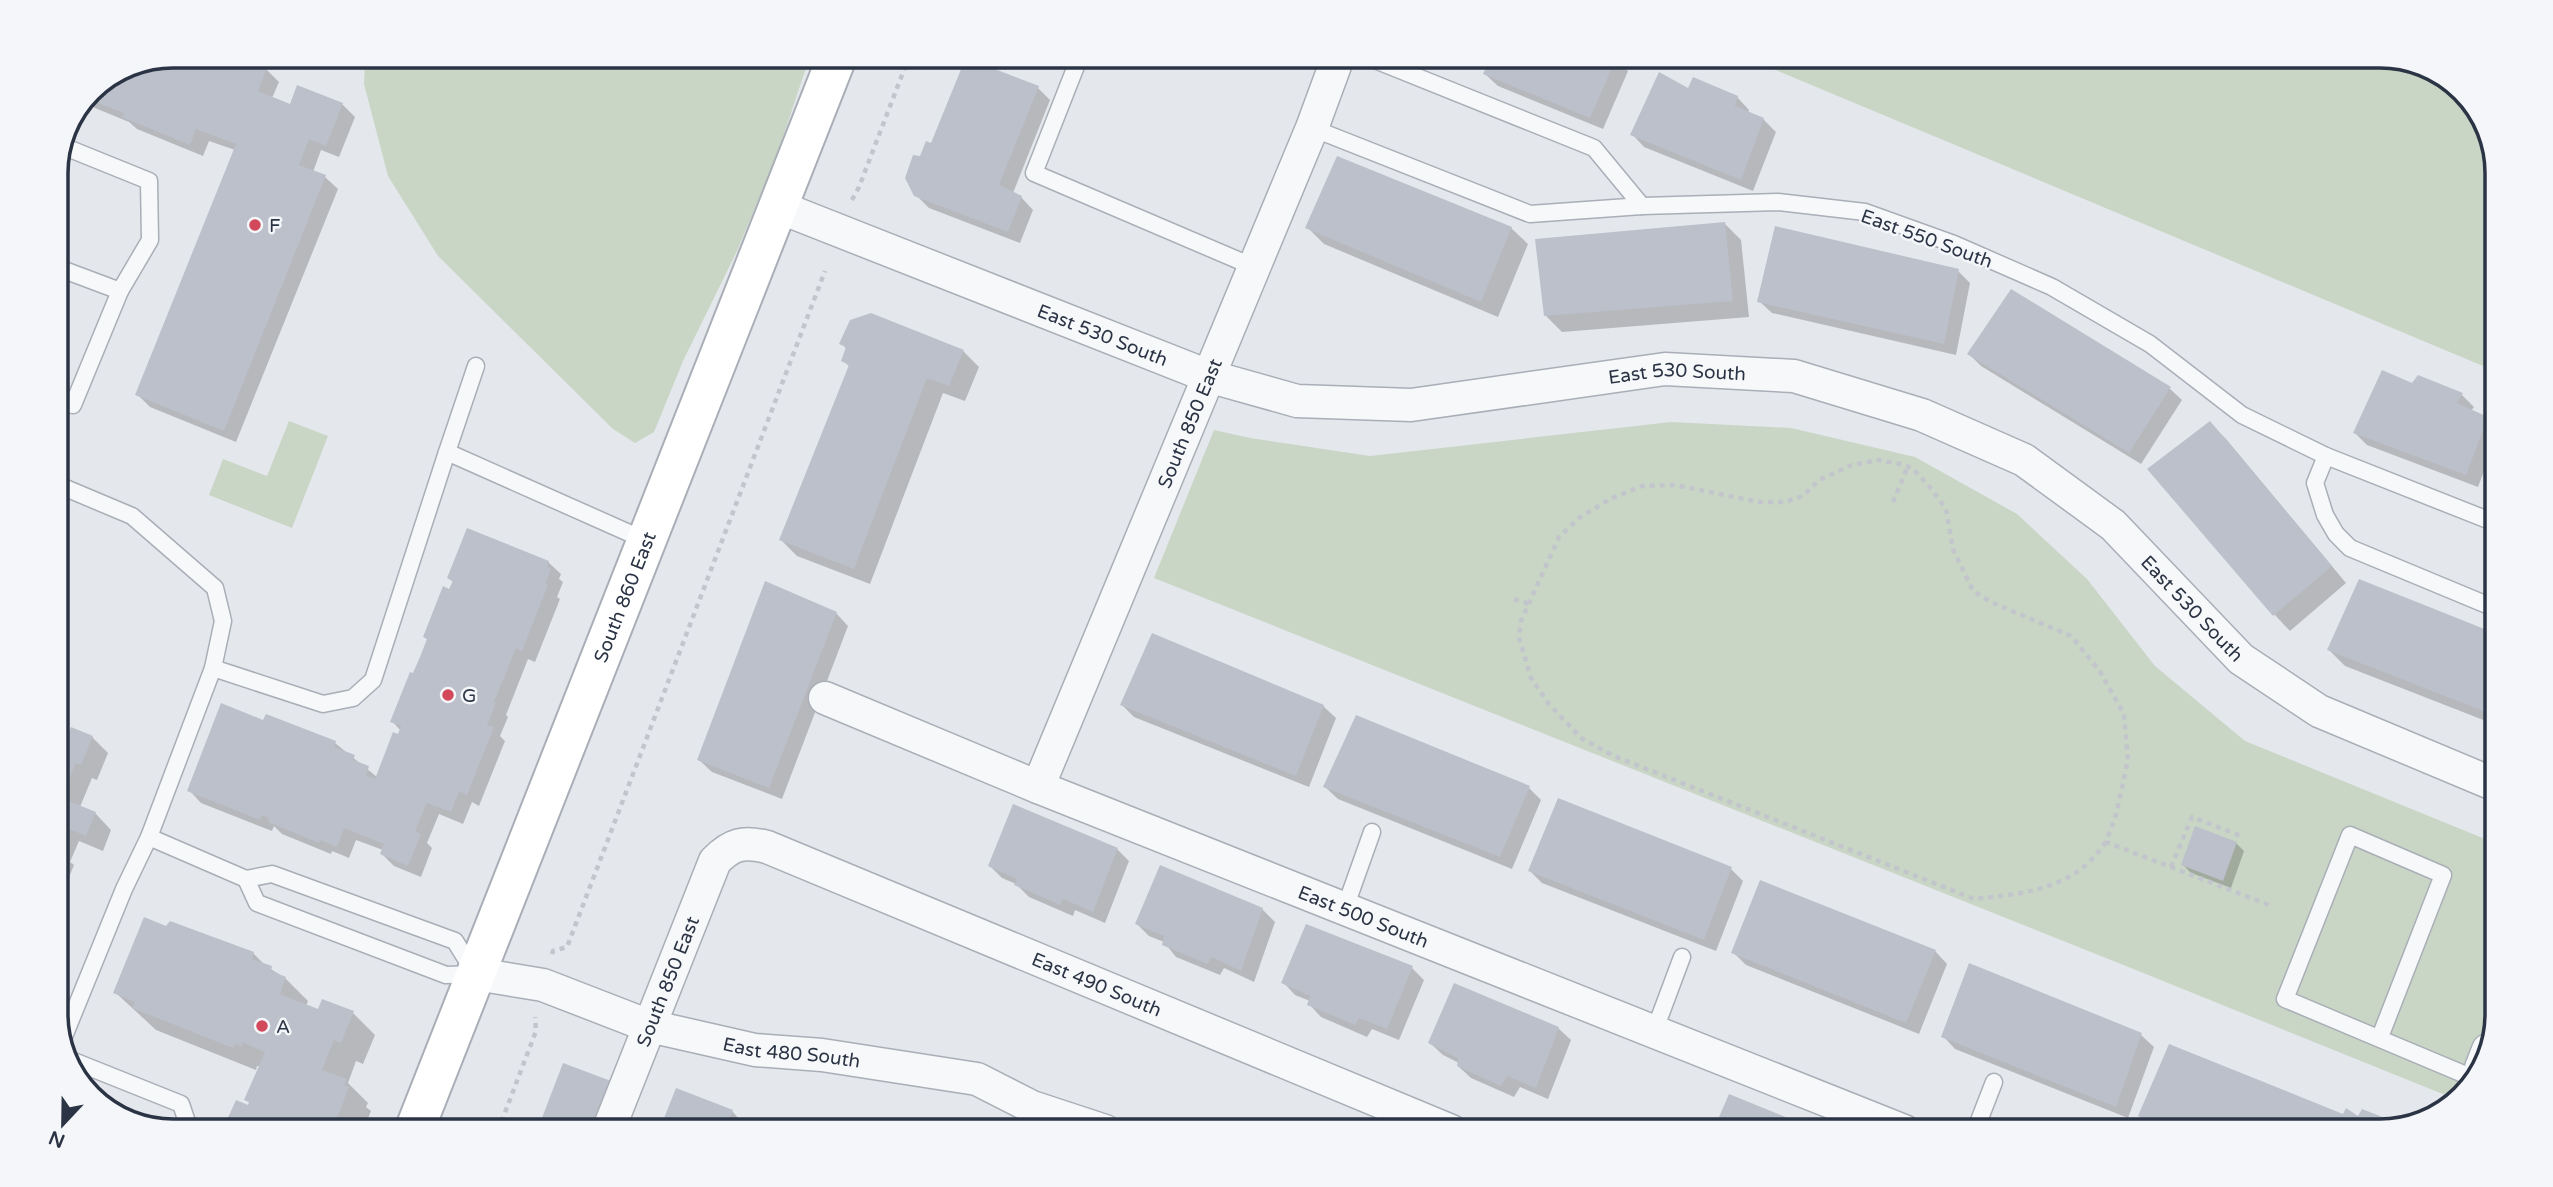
<svg xmlns="http://www.w3.org/2000/svg" width="2553" height="1187" viewBox="0 0 2553 1187" font-family="'Varela Round',sans-serif">
<rect width="100%" height="100%" fill="#e4e7ec"/>
<g fill="#c9d6c5">
<path d="M2380 56 2425 65 2477 108 2497 166 2495 371 1747 58Z"/>
<path d="M808 62 779 149 737 251 683 361 654 432 635 443 613 429 438 256 388 176 364 84 365 64Z"/>
<path d="M289 421 328 436 292 528 209 495 223 459 267 476Z"/>
<path d="M1671 422 1791 428 1915 457 2017 514 2087 579 2155 666 2245 741 2490 841 2488 1059 2455 1099 2121 964 1154 578 1214 430 1250 438 1370 456Z"/>
</g>
<g fill="#0003">
<path d="M1491 59H1615L1628 71 1603 129 1498 86 1485 74Z"/>
<path d="M1435 60H1458L1454 68Z"/>
<path d="M966 62 1038 88 1050 100 1013 193 1021 197 1033 210 1020 243 929 208 916 195 921 158 932 146Z"/>
<path d="M254 64 266 69 279 82 272 98 291 106 298 88 343 105 355 117 339 157 321 150 313 172 325 177 338 189 236 442 150 407 138 395 235 150 209 141 203 156 137 129 129 122 95 108 86 100 91 90 129 65Z"/>
<path d="M1689 90 1737 97 1749 110 1748 113 1763 119 1776 132 1753 191 1644 147 1632 134Z"/>
<path d="M1725 224 1741 240 1749 317 1562 332 1546 316Z"/>
<path d="M1307 227 1511 228 1528 244 1498 317 1324 244Z"/>
<path d="M1958 271 1970 283 1956 355 1772 313 1759 301Z"/>
<path d="M841 343 963 351 979 367 965 401 943 393 870 584 797 556 781 540 850 367 843 360 847 349Z"/>
<path d="M1969 354 2169 388 2182 400 2141 464 1981 366Z"/>
<path d="M2413 385 2462 395 2474 407 2471 411 2487 418 2494 426V445L2478 487 2367 445 2355 433Z"/>
<path d="M2210 423 2226 439 2346 583 2290 631 2274 614Z"/>
<path d="M548 562 561 574 559 579 563 582 557 597 560 599 535 662 528 659 506 715 508 717 500 736 505 741 479 806 472 802 463 824 439 814 427 843 432 848 421 877 394 866 382 854 383 850 356 840 349 858 332 851 331 854 282 834 274 826 272 831 201 803 189 790 265 722 335 743 377 777 401 731 392 721 414 675 428 640 425 637 454 583 449 578Z"/>
<path d="M2360 581 2492 634 2491 723 2345 666 2329 650Z"/>
<path d="M836 613 848 626 782 799 712 772 699 760Z"/>
<path d="M1122 705 1323 706 1336 718 1309 787 1134 717Z"/>
<path d="M56 732 69 737H92L108 753 97 780 92 778 80 807 95 813 111 830 103 851 79 841 70 862 74 865 56 909Z"/>
<path d="M1325 787 1529 788 1541 800 1512 869 1338 799Z"/>
<path d="M2236 843 2244 851 2231 888 2191 873 2183 865Z"/>
<path d="M1117 849 1129 861 1105 923 1075 910 1073 916 1029 897 1016 884 1002 878 990 866Z"/>
<path d="M1731 869 1743 881 1716 951 1542 883 1530 871Z"/>
<path d="M1262 909 1275 922 1254 982 1224 968 1220 975 1176 957 1164 942 1149 936 1137 924Z"/>
<path d="M1935 951 1947 964 1919 1034 1746 965 1733 952Z"/>
<path d="M253 953 266 966 285 978 308 1001 306 1006 319 1012 353 1013 375 1035 363 1064 356 1061 348 1083 368 1103 366 1107 371 1111 363 1131H224L249 1108 261 1066H257L256 1070 156 1030 116 993Z"/>
<path d="M1970 966 2141 1035 2154 1047 2128 1118 1955 1049 1943 1036Z"/>
<path d="M1412 968 1424 980 1399 1040 1372 1029 1367 1037 1321 1017 1309 1004 1310 1001 1295 995 1283 982Z"/>
<path d="M1558 1028 1571 1040 1548 1099 1520 1087 1514 1097 1471 1078 1458 1066 1459 1063 1443 1055 1430 1043Z"/>
<path d="M732 1111 740 1120 736 1131H661Z"/>
<path d="M2140 1116 2358 1118 2384 1119 2392 1127 2380 1131H2156Z"/>
</g>
<g fill="#bbc0ca">
<path d="M1490 59H1616L1590 118 1483 74Z"/>
<path d="M974 61 1039 86 999 185 1022 196 1008 232 914 196 905 178 913 155 920 156 926 141 931 143 964 62Z"/>
<path d="M259 64 267 68 258 91 290 104 297 85 343 103 326 146 309 139 299 165 326 175 224 431 135 395 236 144 196 129 190 145 122 117 124 113 87 99 91 90 129 65Z"/>
<path d="M1659 72 1688 88 1693 77 1738 96 1735 106 1764 118 1741 180 1630 135Z"/>
<path d="M1337 156 1512 227 1481 302 1305 228Z"/>
<path d="M1725 222 1733 301 1544 316 1535 239Z"/>
<path d="M1775 226 1959 269 1944 344 1757 302Z"/>
<path d="M2011 289 2171 387 2129 453 1967 354Z"/>
<path d="M871 313 964 350 949 386 927 378 854 569 779 540 849 365 841 361 846 347 839 344 850 320Z"/>
<path d="M2382 370 2412 383 2418 375 2463 393 2457 403 2488 417 2466 475 2353 433Z"/>
<path d="M2210 421 2332 566 2273 616 2147 469Z"/>
<path d="M467 528 549 561 547 567 551 569 545 584 548 585 522 651 516 648 494 702 496 703 487 725 494 727 467 795 459 791 451 812 427 803 415 831 421 834 408 866 380 854 384 844 344 828 337 847 320 840 319 843 268 822 269 818 262 815 260 820 187 791 221 703 263 720 266 714 336 741 334 747 355 755 353 760 369 766 366 775 375 779 393 732 398 734 401 726 390 722 410 672 413 673 420 657 427 639 423 637 443 586 449 589 453 581 447 578Z"/>
<path d="M2359 579 2492 632 2491 714 2327 650Z"/>
<path d="M765 581 837 612 769 788 697 760Z"/>
<path d="M1152 633 1324 705 1296 776 1120 705Z"/>
<path d="M1356 715 1530 786 1500 857 1323 787Z"/>
<path d="M71 727 93 736 81 765 76 763 61 798 96 812 86 836 63 826 56 841V730L68 734Z"/>
<path d="M1558 798 1732 867 1704 940 1528 871Z"/>
<path d="M1013 804 1118 848 1093 912 1063 899 1060 905 1014 885 1017 879 988 866Z"/>
<path d="M2195 826 2237 842 2223 881 2181 865Z"/>
<path d="M1160 865 1263 908 1241 971 1212 957 1207 964 1162 945 1164 936 1135 924Z"/>
<path d="M1760 880 1936 950 1906 1023 1731 953Z"/>
<path d="M144 917 166 926 170 921 254 952 252 959 272 966 271 971 286 977 280 994 318 1009 322 999 354 1011 341 1043 334 1040 322 1070 347 1079 344 1085 349 1087 332 1131H222L236 1100 248 1105 249 1102 244 1100 265 1052 242 1042V1046L235 1044 233 1048 132 1008 135 1002 113 993Z"/>
<path d="M1306 924 1413 966 1387 1029 1359 1018 1355 1025 1307 1005 1310 996 1281 983Z"/>
<path d="M1969 963 2142 1033 2116 1107 1941 1037Z"/>
<path d="M1454 983 1559 1027 1536 1088 1507 1076 1501 1086 1457 1066 1458 1058 1428 1043Z"/>
<path d="M2169 1044 2343 1114 2346 1108 2358 1116 2362 1109 2385 1118 2390 1128 2380 1131H2176L2138 1116Z"/>
<path d="M563 1063 611 1081 591 1131H537Z"/>
<path d="M676 1088 733 1110 725 1129 716 1125 714 1131H659Z"/>
<path d="M1729 1094 1820 1131H1713Z"/>
</g>
<g fill="none" stroke-linecap="round" stroke-linejoin="round">
<defs>
<g id="lane">
<path d="M1375 60 1594 148 1642 206"/>
<path d="M1078 61 1034 173 1254 267"/>
<path d="M1312 128 1530 214 1642 206 1778 202 1865 212 1954 244 2052 287 2150 344 2242 415 2326 456 2493 522"/>
<path d="M56 267 120 291 150 240 149 181 65 147"/>
<path d="M73 405 120 291"/>
<path d="M447 452 476 366"/>
<path d="M2326 456 2315 483 2325 515 2336 534 2350 548 2492 607"/>
<path d="M56 484 132 516 215 588 223 621 213 668 323 704 353 698 373 680 447 452 647 541"/>
<path d="M149 837 246 879 272 874 455 941 474 972"/>
<path d="M246 879 257 903 446 975 476 974"/>
<path d="M1345 908 1372 832"/>
<path d="M1654 1032 1682 957"/>
<path d="M2380 1037 2443 875 2350 835 2285 999 2473 1078"/>
<path d="M63 1039 124 889 149 837 213 668"/>
<path d="M71 1060 181 1104 190 1131"/>
<path d="M1975 1131 1994 1082"/>
</g>
<g id="street">
<path id="s1" d="M779 207 1208 376 1297 401 1411 405 1665 369 1794 376 1922 415 2024 460 2113 525 2241 659 2319 711 2491 783"/>
<path id="s2" d="M825 698 1038 787 1904 1131"/>
<path id="s3" d="M1038 787 1312 128 1337 60"/>
<path id="s4" d="M476 974 543 985 649 1026 755 1050 822 1055 977 1079 1032 1107 1105 1131"/>
<path d="M2481 1068 2488 1050"/>
<path id="s5" d="M608 1131 715 861C732 844 743 841 767 847L1451 1131"/>
</g>
<g id="secondary">
<path id="s6" d="M414 1131 835 62"/>
</g>
</defs>
<use href="#lane" stroke="#a9aeb7" stroke-width="19"/>
<use href="#street" stroke="#a9aeb7" stroke-width="35"/>
<use href="#secondary" stroke="#a9aeb7" stroke-width="42"/>
<g stroke="#c2c5cb" stroke-width="4.5" stroke-dasharray="5 5" stroke-linecap="butt">
<path d="M852 200 859 187 907 62"/>
<path d="M1893 502 1908 466"/>
<path d="M1514 599 1529 604"/>
<path d="M2106 842C2100 849 2095 857 2088 863 2058 891 2013 895 1974 899L1614 756 1581 738 1549 704 1531 678 1519 638 1521 621 1559 537 1579 518 1610 499 1642 486 1675 485 1759 502H1785L1803 496 1819 480 1852 465 1878 460 1901 464 1912 468 1930 487 1946 509 1953 549 1973 591 1991 602 2071 636 2099 670 2124 714 2128 760 2116 815 2106 842 2269 905"/>
<path d="M2171 867 2192 817 2241 836"/>
<path d="M552 954 553 951 567 947 825 271"/>
<path d="M498 1131 536 1031 535 1017"/>
</g>
<use href="#lane" stroke="#f7f8fa" stroke-width="16"/>
<use href="#street" stroke="#f7f8fa" stroke-width="32"/>
<use href="#secondary" stroke="#fff" stroke-width="38"/>
</g>
<g fill="#d1495b" stroke="#f4f6f9" stroke-width="2.5">
<circle cx="255" cy="225" r="7"/>
<circle cx="448" cy="695" r="7"/>
<circle cx="262" cy="1026" r="7"/>
</g>
<g text-anchor="middle" stroke-width="5" stroke-linejoin="round" paint-order="stroke">
<g font-size="19" fill="#2b3445" stroke="#f4f6f9" text-anchor="start">
<text x="269" y="232">F</text>
<text x="462" y="702">G</text>
<text x="276" y="1033">A</text>
</g>
<g font-size="19" fill="#2b3445" stroke="#f4f6f9">
<text transform="translate(1927 238) rotate(20)" y="7">East 550 South</text>
<text dy="7" stroke="none"><textPath href="#s1" startOffset="348">East 530 South</textPath></text>
<text dy="7" stroke="none"><textPath href="#s1" startOffset="936">East 530 South</textPath></text>
<text dy="7" stroke="none"><textPath href="#s3" startOffset="394">South 850 East</textPath></text>
<text dy="7" stroke="none"><textPath href="#s6" startOffset="574">South 860 East</textPath></text>
<text dy="7" stroke="none"><textPath href="#s1" startOffset="1524">East 530 South</textPath></text>
<text dy="7" stroke="none"><textPath href="#s2" startOffset="581">East 500 South</textPath></text>
<text dy="7" stroke="none"><textPath href="#s5" startOffset="161">South 850 East</textPath></text>
<text dy="7" stroke="none"><textPath href="#s5" startOffset="705">East 490 South</textPath></text>
<text dy="7" stroke="none"><textPath href="#s4" startOffset="327">East 480 South</textPath></text>
</g>
</g>
<path d="M0 0H2553V1187H0ZM173 68H2380A105 105 0 0 1 2485 173V1014A105 105 0 0 1 2380 1119H173A105 105 0 0 1 68 1014V173A105 105 0 0 1 173 68Z" fill="#f4f6f9" fill-rule="evenodd"/>
<path fill="none" stroke="#2b3445" stroke-width="3.5" d="M173 68H2380A105 105 0 0 1 2485 173V1014A105 105 0 0 1 2380 1119H173A105 105 0 0 1 68 1014V173A105 105 0 0 1 173 68Z"/>
<g transform="translate(63 1124) rotate(202)" stroke="#f4f6f9" stroke-width="5" paint-order="stroke">
<path d="M0-5L12 26L0 18L-12 26Z" fill="#2b3445"/>
<text y="-10" font-size="19" font-weight="bold" text-anchor="middle" fill="#2b3445">N</text>
</g>
</svg>
